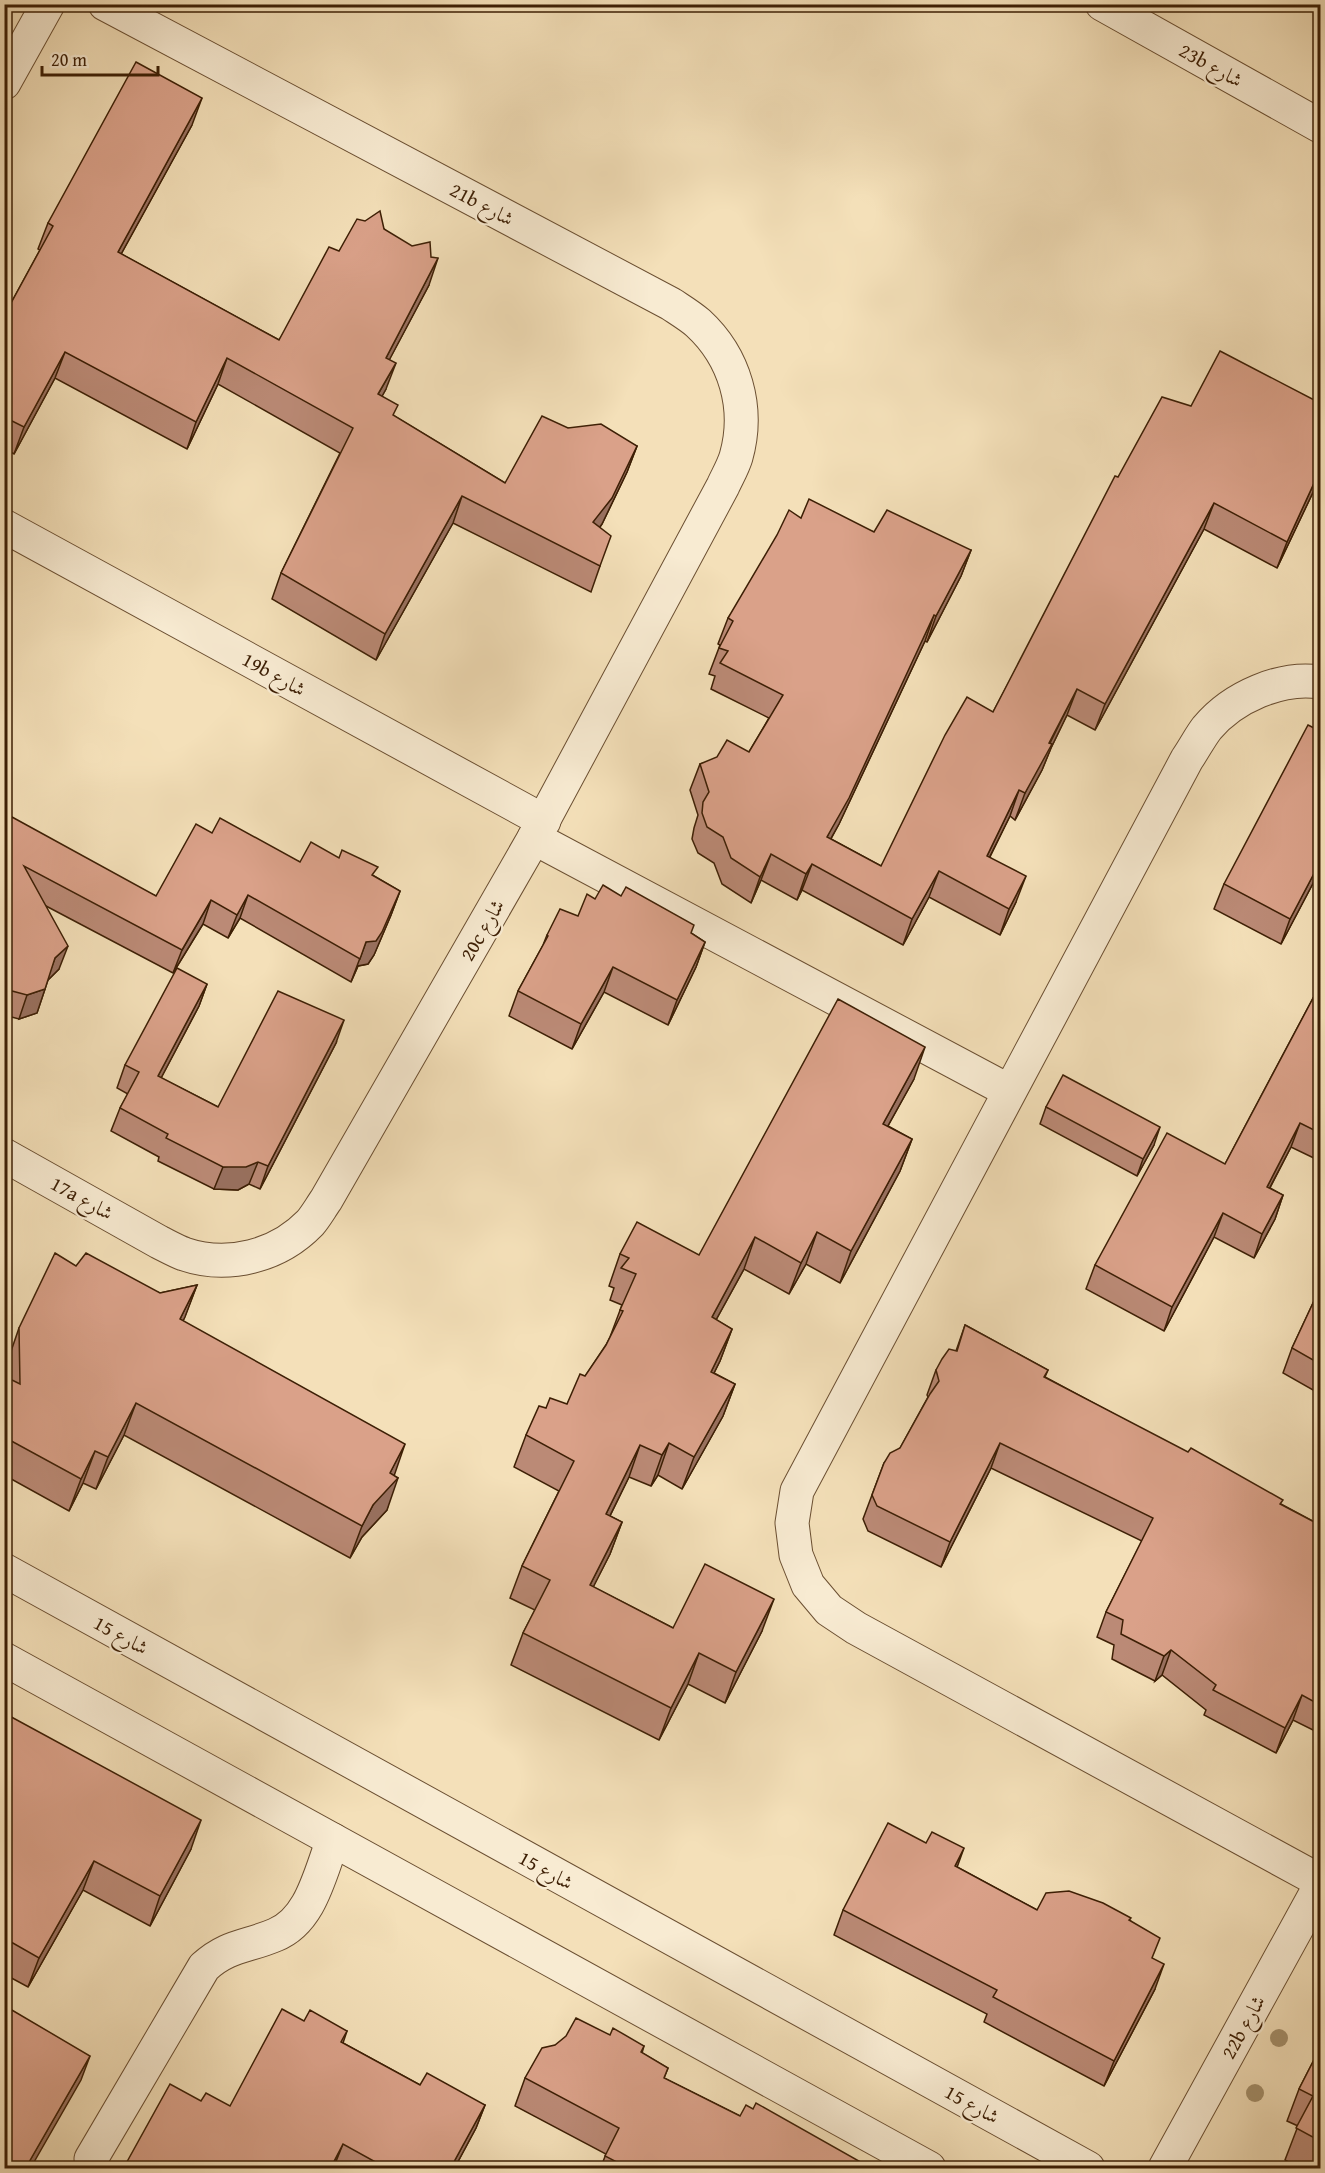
<svg xmlns="http://www.w3.org/2000/svg" width="1325" height="2173" viewBox="0 0 1325 2173" font-family="'Gentium Book Plus',Amiri,serif">
<rect width="100%" height="100%" fill="#f4e0b9"/>
<filter id="stains"><feTurbulence type="fractalNoise" baseFrequency=".00333" numOctaves="4"/><feColorMatrix values="0 0 0 0 .2 0 0 0 0 .09 0 0 0 0 .02 0 0 0 .5 -.17"/></filter>
<radialGradient id="worn" r=".72"><stop offset=".6" stop-color="#630" stop-opacity="0"/><stop offset="1" stop-color="#630" stop-opacity=".3"/></radialGradient>
<g fill="none" stroke-linecap="round" stroke-linejoin="round">
<defs>
<g id="minor">
<path d="M1102 4 1320 126"/>
<path d="M4 83 48 4"/>
<path d="M4 526 544 821"/>
<path d="M1320 682C1281 676 1233 697 1207 728 1200 737 1194 749 1187 759L797 1491 792 1523 796 1555 808 1585 829 1610 856 1628 1320 1881"/>
<path d="M534 838 1009 1091"/>
<path d="M4 1155 159 1242C167 1246 176 1251 184 1254 228 1269 278 1256 310 1223 316 1216 321 1207 326 1200L534 838 723 486C727 477 733 467 736 457 750 408 735 357 698 323 690 316 680 310 671 304L105 4"/>
<path d="M4 1570 1088 2168"/>
<path d="M4 1659 929 2168"/>
<path d="M91 2159 204 1967C228 1945 247 1947 275 1935 311 1921 320 1873 333 1840"/>
<path d="M1165 2168 1320 1886"/>
</g>
</defs>
<use href="#minor" stroke="#6b4f32" stroke-width="35"/>
<use href="#minor" stroke="#f8ebd2" stroke-width="33"/>
</g>
<g fill="#a5916d">
<circle cx="1279" cy="2038" r="9"/>
<circle cx="1255" cy="2093" r="9"/>
</g>
<g fill="#bb8a76" stroke="#3d1f05" stroke-width="1.5">
<path d="M1304 4H1320V13Z"/>
<path d="M192 125 121 254 279 340 339 251 384 229 429 285 389 360 386 389 382 396 394 416 505 483 568 428 637 446 627 472 602 524 600 527V566L591 592 453 523 376 660 272 599 281 573 340 453 218 384 187 449 55 378 14 454 4 448V316L40 250 38 249 48 223Z"/>
<path d="M1320 403V488L1316 486 1277 568 1204 529 1095 730 1067 715 1051 748 1042 770 1015 820 1010 816 990 857 1016 902 1000 935 929 897 903 945 802 890 797 900 761 880 751 903 722 884 714 863 698 853 692 839 694 828 698 815 690 790 700 764 749 752 769 718 711 689 715 676 709 674 720 645 718 644 728 618 801 518 971 550 961 576 927 642 925 641 839 824 831 839 881 866 993 712 1118 477 1191 406Z"/>
<path d="M4 833 156 896 212 833 300 862 339 858 374 876 400 891 391 915 374 955 368 964 358 966 351 982 240 918 228 938 203 924 173 973 46 906 59 969 48 980 37 1013 19 1019 4 1015Z"/>
<path d="M1320 870 1281 944 1214 909 1224 884Z"/>
<path d="M595 899 691 933 705 942 696 967 668 1025 604 992 572 1049 509 1016 518 991 543 945 547 935 578 916Z"/>
<path d="M207 984 199 1006 161 1078 218 1107 336 1043 260 1189 249 1184 238 1190 214 1189 158 1161 159 1157 111 1131 120 1108 128 1094 117 1088 125 1065Z"/>
<path d="M1320 985V1161L1291 1147 1270 1188 1283 1195 1275 1219 1254 1258 1214 1237 1164 1331 1086 1289 1095 1265 1225 1164Z"/>
<path d="M914 1079 888 1126 912 1139 900 1171 840 1283 806 1264 789 1294 744 1269 716 1320 732 1329 720 1361 714 1373 735 1384 723 1416 682 1489 658 1475 651 1486 629 1477 610 1516 622 1522 610 1554 593 1587 673 1628 762 1631 725 1703 688 1684 659 1740 511 1665 523 1633 535 1610 510 1598 522 1566 559 1491 514 1467 526 1435 546 1408 567 1404 606 1345 610 1337 622 1305 610 1300 614 1288 609 1286 620 1254 699 1255Z"/>
<path d="M1046 1107 1154 1145 1137 1176 1040 1124Z"/>
<path d="M76 1266 160 1293 197 1285 183 1321 394 1476 387 1510 362 1537 350 1558 124 1435 96 1489 83 1483 69 1511 4 1475V1376L8 1378V1360L19 1328Z"/>
<path d="M1320 1288V1394L1283 1373 1292 1348Z"/>
<path d="M965 1325 1048 1370 1045 1377 1320 1525V1721L1315 1731 1293 1720 1276 1753 1204 1715 1206 1710 1162 1675 1155 1681 1112 1659 1114 1645 1097 1637 1106 1612 1142 1541 991 1468 941 1567 868 1531 863 1519 884 1463 900 1448 928 1397 927 1395 936 1370 956 1351Z"/>
<path d="M4 1713 191 1849 150 1926 83 1890 28 1987 4 1974Z"/>
<path d="M957 1867 1037 1910 1130 1920 1152 1958 1155 1989 1104 2086 984 2022 987 2014 834 1935 843 1910Z"/>
<path d="M304 2021 347 2031 343 2043 420 2085 485 2105 476 2128 454 2169H339L334 2166 333 2169H123L201 2101 230 2106Z"/>
<path d="M610 2035 644 2046 642 2053 668 2068 664 2078 740 2116 873 2169H600L606 2154 515 2106 525 2078Z"/>
<path d="M1320 2048V2169H1301L1285 2160 1298 2126 1287 2121 1299 2089Z"/>
</g>
<g fill="#997160" stroke="#3d1f05" stroke-width="1.5">
<path d="M202 98 192 125 108 278 118 252Z"/>
<path d="M438 258 429 285 376 385 386 358Z"/>
<path d="M65 352 55 378 14 454 24 427Z"/>
<path d="M227 358 218 384 187 449 196 422Z"/>
<path d="M396 363 386 389 369 420 378 394Z"/>
<path d="M637 446 627 472 602 524 584 548 593 522Z"/>
<path d="M1320 470V473L1316 486 1277 568 1287 542Z"/>
<path d="M462 496 453 523 376 660 385 634Z"/>
<path d="M1214 503 1204 529 1095 730 1105 704Z"/>
<path d="M971 550 961 576 927 642 936 616Z"/>
<path d="M934 615 925 641 839 824 817 863 827 837Z"/>
<path d="M1077 689 1067 715 1051 748 1042 770 1015 820 1025 793Z"/>
<path d="M1019 790 1010 816 977 882 987 856Z"/>
<path d="M771 854 761 880 751 903 760 877Z"/>
<path d="M1320 862V870L1281 944 1290 919Z"/>
<path d="M812 864 802 890 797 900 806 874Z"/>
<path d="M939 871 929 897 903 945 912 919Z"/>
<path d="M1026 876 1016 902 1000 935 1009 909Z"/>
<path d="M400 891 391 915 374 955 368 964 358 966 351 982 366 942Z"/>
<path d="M248 895 240 918 228 938 237 915Z"/>
<path d="M211 900 203 924 173 973 182 950Z"/>
<path d="M705 942 696 967 668 1025 677 1000Z"/>
<path d="M68 946 59 969 46 982 55 958Z"/>
<path d="M613 967 604 992 572 1049 581 1024Z"/>
<path d="M207 984 199 1006 150 1099 158 1076Z"/>
<path d="M45 989 37 1013 19 1019 27 995Z"/>
<path d="M344 1020 336 1043 260 1189 268 1166Z"/>
<path d="M925 1047 914 1079 871 1156 883 1124Z"/>
<path d="M1300 1123 1291 1147 1258 1210 1267 1187Z"/>
<path d="M1160 1127 1154 1145 1137 1176 1143 1159Z"/>
<path d="M912 1139 900 1171 840 1283 851 1251Z"/>
<path d="M258 1162 249 1184 238 1190 214 1189 223 1167Z"/>
<path d="M1283 1195 1275 1219 1254 1258 1262 1234Z"/>
<path d="M1223 1213 1214 1237 1164 1331 1172 1307Z"/>
<path d="M817 1232 806 1264 789 1294 801 1263Z"/>
<path d="M755 1237 744 1269 700 1349 712 1317Z"/>
<path d="M197 1285 185 1317 168 1350 180 1319Z"/>
<path d="M732 1329 720 1361 699 1403 711 1372Z"/>
<path d="M735 1384 723 1416 682 1489 694 1457Z"/>
<path d="M136 1403 124 1435 96 1489 108 1457Z"/>
<path d="M669 1443 658 1475 651 1486 662 1455Z"/>
<path d="M1000 1443 991 1468 941 1567 950 1542Z"/>
<path d="M405 1444 394 1476 398 1478 387 1510 362 1537 350 1558 362 1526Z"/>
<path d="M640 1445 629 1477 595 1546 606 1514Z"/>
<path d="M95 1451 83 1483 69 1511 81 1479Z"/>
<path d="M622 1522 610 1554 578 1617 590 1585Z"/>
<path d="M774 1599 762 1631 725 1703 736 1672Z"/>
<path d="M1171 1650 1162 1675 1155 1681 1164 1656Z"/>
<path d="M699 1653 688 1684 659 1740 671 1708Z"/>
<path d="M1302 1695 1293 1720 1276 1753 1285 1728Z"/>
<path d="M1320 1716V1721L1315 1731Z"/>
<path d="M201 1820 191 1849 150 1926 160 1896Z"/>
<path d="M964 1848 955 1873V1866Z"/>
<path d="M94 1861 83 1890 28 1987 39 1958Z"/>
<path d="M1164 1964 1155 1989 1104 2086 1114 2061Z"/>
<path d="M90 2056 81 2080 30 2169H25Z"/>
<path d="M485 2105 476 2128 454 2169H450Z"/>
<path d="M343 2144 333 2169H330Z"/>
</g>
<g fill="#daa189" stroke="#3d1f05" stroke-width="1.5">
<path d="M136 62 202 98 118 252 279 340 329 247 339 251 357 219 365 221 380 211 384 229 412 246 430 242 431 257 438 258 386 358 396 363 378 394 398 405 393 415 505 483 542 416 568 428 601 424 637 446 612 498 593 522 611 536 600 566 462 496 385 634 281 573 353 428 227 358 196 422 65 352 24 427 4 417V316L53 226 48 223Z"/>
<path d="M1220 351 1320 403V470L1287 542 1214 503 1105 704 1077 689 1049 743 1052 744 1025 793 1019 790 987 856 1026 876 1009 909 939 871 912 919 812 864 806 874 771 854 760 877 731 858 723 837 707 827 702 813 703 802 709 792 700 764 717 757 727 740 749 752 783 695 720 663 728 651 719 648 733 621 728 618 777 535 789 510 801 518 809 499 874 532 887 510 971 550 936 616 934 615 849 798 827 837 881 866 945 735 967 697 993 712 1115 476 1118 477 1162 397 1191 406Z"/>
<path d="M1308 725 1320 731V862L1290 919 1224 884Z"/>
<path d="M12 817 156 896 196 824 212 833 220 818 300 862 311 842 339 858 342 850 378 867 372 875 400 891 382 932 376 941 366 942 360 959 248 895 237 915 211 900 182 950 24 866 68 946 55 958 45 989 27 995 12 991 4 986V833Z"/>
<path d="M603 885 621 896 626 887 694 925 691 933 705 942 677 1000 613 967 581 1024 518 991 548 936 547 935 560 909 578 916 587 894 595 899Z"/>
<path d="M177 968 207 984 158 1076 218 1107 278 991 344 1020 268 1166 258 1162 246 1167H223L166 1138 168 1134 120 1108 139 1072 125 1065Z"/>
<path d="M1320 985V1133L1300 1123 1267 1187 1283 1195 1262 1234 1223 1213 1172 1307 1095 1265 1167 1133 1225 1164Z"/>
<path d="M838 999 925 1047 883 1124 912 1139 851 1251 817 1232 801 1263 755 1237 712 1317 732 1329 711 1372 735 1384 694 1457 669 1443 662 1455 640 1445 606 1514 622 1522 590 1585 673 1628 705 1564 774 1599 736 1672 699 1653 671 1708 523 1633 550 1580 522 1566 574 1461 526 1435 539 1406 546 1408 550 1398 567 1404 580 1374 585 1376 606 1345 623 1311 620 1310 636 1274 621 1268 629 1258 620 1254 637 1222 699 1255Z"/>
<path d="M1063 1075 1160 1127 1143 1159 1046 1107Z"/>
<path d="M55 1253 76 1266 86 1253 160 1293 197 1285 180 1319 405 1444 390 1473 398 1478 373 1505 362 1526 136 1403 108 1457 95 1451 81 1479 4 1437V1376L20 1384 19 1328Z"/>
<path d="M1320 1288V1364L1292 1348Z"/>
<path d="M965 1325 1048 1370 1044 1377 1188 1452 1191 1448 1283 1500 1280 1504 1320 1525V1705L1302 1695 1285 1728 1213 1690 1216 1685 1171 1650 1164 1656 1121 1634 1123 1620 1106 1612 1153 1518 1000 1443 950 1542 877 1506 872 1495 884 1463 890 1453 900 1448 930 1394 939 1381 936 1370 942 1359 949 1349 957 1351Z"/>
<path d="M4 1713 201 1820 160 1896 94 1861 39 1958 4 1938Z"/>
<path d="M888 1823 926 1843 932 1832 964 1848 955 1866 1037 1910 1046 1893 1069 1891 1103 1903 1131 1918 1129 1920 1160 1938 1152 1958 1164 1964 1114 2061 993 1997 997 1990 843 1910Z"/>
<path d="M5 2006 90 2056 25 2169H4Z"/>
<path d="M282 2009 304 2021 310 2010 347 2031 341 2042 420 2085 427 2073 485 2105 450 2169H388L343 2144 330 2169H123L170 2084 201 2101 206 2093 230 2106Z"/>
<path d="M576 2018 610 2035 613 2028 644 2046 641 2052 668 2068 664 2078 740 2116 746 2105 753 2109 756 2103 873 2169H630L605 2156 619 2128 525 2078 542 2048 555 2045 566 2036Z"/>
<path d="M1320 2048V2141L1296 2128 1313 2096 1299 2089Z"/>
</g>
<g text-anchor="middle" stroke-width="4.5" stroke-linejoin="round" paint-order="stroke">
<g font-size="20" fill="#3d1f05" stroke="#f8ebd2">
<text transform="translate(1211 65) rotate(29)" y="7">23b شارع</text>
<text transform="translate(482 204) rotate(28)" y="7">21b شارع</text>
<text transform="translate(274 674) rotate(29)" y="7">19b شارع</text>
<text transform="translate(482 930) rotate(-60)" y="7">20c شارع</text>
<text transform="translate(82 1198) rotate(29)" y="7">17a شارع</text>
<text transform="translate(121 1635) rotate(29)" y="7">شارع 15</text>
<text transform="translate(546 1870) rotate(29)" y="7">شارع 15</text>
<text transform="translate(1243 2027) rotate(-61)" y="7">22b شارع</text>
<text transform="translate(972 2104) rotate(29)" y="7">شارع 15</text>
</g>
</g>
<rect width="1325" height="2173" fill="none" stroke="#f4e0b9" stroke-width="24"/>
<rect x="6" y="6" width="1313" height="2161" fill="none" stroke="#3d1f05" stroke-width="3"/>
<rect x="12" y="12" width="1301" height="2149" fill="none" stroke="#3d1f05" stroke-width="1.5"/>
<path d="M42 66v9h116v-9" fill="none" stroke="#3d1f05" stroke-width="3"/>
<text x="51" y="66" font-size="18" fill="#3d1f05" stroke="#f8ebd2" stroke-width="4.5" paint-order="stroke">20 m</text>
<rect width="100%" height="100%" filter="url(#stains)"/>
<rect width="100%" height="100%" fill="url(#worn)"/>
</svg>
